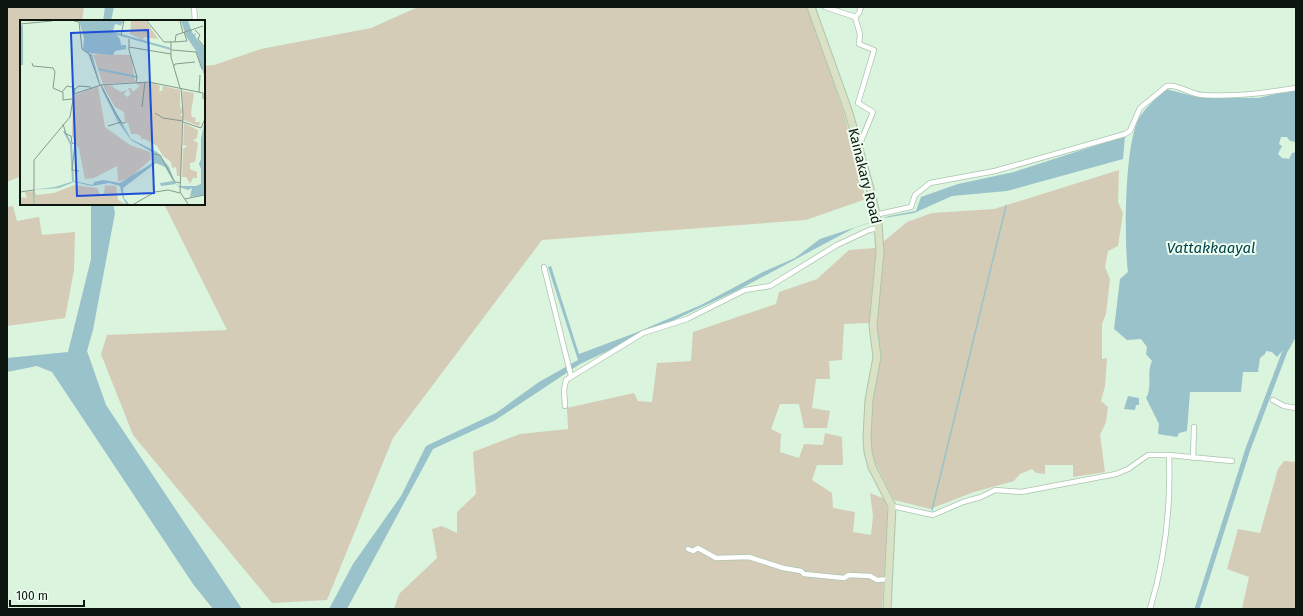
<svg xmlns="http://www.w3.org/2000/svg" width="1303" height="616" viewBox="0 0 1303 616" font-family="'Fira Sans',sans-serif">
<rect width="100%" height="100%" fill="#daf4de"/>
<g fill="#d5ccb7">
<path d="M7 7H84L82 21H21V176L7 182Z"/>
<path d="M418 7H807L844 113 866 199 806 220 542 240 393 438 327 600 272 603 133 435 101 354 107 335 227 330 164 204H204V66L214 65 261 49 371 28Z"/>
<path d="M1119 170 1118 202 1123 213 1118 246 1108 251 1105 267 1110 279 1106 314 1102 324V359L1107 358 1105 386 1101 401 1108 407 1106 422 1100 435 1105 472 1073 477V465H1045V474L1036 473 1032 469 1020 474 1014 481 974 492 930 509 894 500 875 462 871 450 870 423 873 393 881 357 875 325 883 242 907 222 932 213 994 209Z"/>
<path d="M13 206 17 221 39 217 42 235 75 232 74 270 65 318 7 326V207Z"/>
<path d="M876 248 869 323 844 324 842 360 829 361 830 379H816L812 408 830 411 827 428H804L799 404H780L771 429 781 434 780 452 799 458 804 444 823 445 825 433 842 437 843 465H817L812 480 832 493 833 508 855 512 853 532 871 535 873 516 870 493 885 499 888 511 882 609H394L399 594 437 558 432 529 442 526 457 533V512L476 494 473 452 520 434 568 429 567 408 634 393 638 401 652 402 657 363 691 361 693 332 776 304 779 292 817 279 849 250Z"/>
<path d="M1284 461 1296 462V609H1242L1249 577 1227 569 1238 529 1260 533 1278 469Z"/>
</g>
<g fill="#9ac2ca">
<path d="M105 7H114L111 21H103Z"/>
<path d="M1166 89 1197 97 1258 98 1296 89V142L1290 141 1287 137H1281L1279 144 1282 146 1278 154 1282 158 1289 159 1292 153 1296 152V339L1291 341 1277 357 1272 352 1266 351 1265 354 1260 358 1258 372H1243L1241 392H1190L1187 431 1179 433 1177 437 1158 434 1159 424 1146 398C1153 387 1146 374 1152 361L1146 354 1147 347 1141 339 1127 340 1114 329 1120 279 1128 272C1124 243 1124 137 1141 115 1147 106 1158 97 1166 89Z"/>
<path d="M1125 136 1123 159 1007 191 952 196 914 213 884 218 854 228 738 290 580 364 494 421 433 449 347 609H329L353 564 401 496 426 446 496 413 539 382 578 360 548 267 551 266 579 354 635 333 701 305 763 272 795 258 820 239 889 216 916 211 921 197 958 184 1014 172Z"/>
<path d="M91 204H113L115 213 93 330 87 351 106 405 242 609H213L193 584 52 372 37 366 7 372V358L68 352 91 259Z"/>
<path d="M1128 396 1139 398V405H1136L1135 410 1124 409Z"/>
</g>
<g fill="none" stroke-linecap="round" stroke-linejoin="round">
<path stroke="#9ac2ca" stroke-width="1.5" d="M932 510 1006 206"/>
<path stroke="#9ac2ca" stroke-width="5" d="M1197 609 1248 449 1285 351 1291 341"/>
<defs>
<g id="minor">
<path d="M194 7 195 21"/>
<path d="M825 7 855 17 859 13 861 7"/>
<path d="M855 17 860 34 859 44 874 50 858 103 873 112 859 146"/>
<path d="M875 215 911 207 915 195 930 183 995 171 1125 134 1130 131 1140 108 1167 86C1179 84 1191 95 1203 95 1235 97 1265 93 1296 88"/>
<path d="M544 267 571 376"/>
<path d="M1273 400 1284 406 1296 408"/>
<path d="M565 406 564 390 566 380 643 333 687 319 745 290 770 286 837 245 869 230 878 228"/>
<path d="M1193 458 1194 427"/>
<path d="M892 506 933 515 963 502 981 497 995 490 1021 492 1116 474 1128 469 1148 455H1169L1232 461"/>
<path d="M688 549 693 551 698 548 716 558 749 557 783 568 801 571 804 574 844 578 849 575 870 576 877 580 889 579"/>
<path d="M1150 609C1165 559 1171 507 1169 455"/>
</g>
<path id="secondary" d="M811 7 849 113 872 196 878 224 880 252 873 326 877 357 869 400 867 437 868 452 872 467 892 506 887 609"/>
</defs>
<use href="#minor" stroke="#abc5af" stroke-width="6"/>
<use href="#secondary" stroke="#abc5af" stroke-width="9"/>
<use href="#minor" stroke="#fff" stroke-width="4.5"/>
<use href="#secondary" stroke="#dbe1c4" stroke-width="7"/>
</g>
<g text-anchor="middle" stroke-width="4" stroke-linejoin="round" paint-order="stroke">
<g font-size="14" fill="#0c150e" stroke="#effff1">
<text transform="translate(865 176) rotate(76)" y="5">Kainakary Road</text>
</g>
<g font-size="15" font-style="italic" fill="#02424b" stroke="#effff1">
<text x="1211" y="253">Vattakkaayal</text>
</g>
</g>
<g transform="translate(20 20)">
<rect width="185" height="185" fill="#daf4de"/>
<path d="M111 1H126L138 19 124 17 123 20 110 14ZM78 34 111 35 115 62 83 64 73 35ZM115 63H134L140 66 139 71H142L143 66 160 70V86L163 92 160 95 162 96 161 156H157L156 147 152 148 151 142 143 136 137 126 125 119H121V116L116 114H111L108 103H105L104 92 95 87 84 68V65L93 66 94 68 101 72 107 70 104 74 107 77 111 74 108 68H111L113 72 120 66ZM78 66 85 107 110 125 130 132 131 139 111 157 101 161H98L97 146 74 158 65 159 59 129 52 116 53 76ZM162 71 174 73 171 93 172 97 176 98 175 102H180L179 106 163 100ZM164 103 178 110 177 118 173 120 178 123 175 142 170 143V149L177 152V158H173L170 164 166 157H162L163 129 167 126 163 125ZM54 165 77 168 80 175 84 173 85 165 96 166 98 180 105 184H15V173L17 175 34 173ZM14 171 13 184H0V177L7 178 5 172Z" fill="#d5ccb7"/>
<path d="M59 1H104L101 5 103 6 95 4 93 11 100 19 101 25H106V29L95 31 93 35 68 33 63 29 64 18ZM161 1H168L173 14 185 29V58L176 31 166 16ZM69 34H72L80 64 111 119 137 132 149 147 155 163 159 166H176L181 164V119L185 99V175L170 177 172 168 168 170 159 167 156 164 141 166 140 163 153 161 145 147 136 143 103 168 104 178 109 184H106L102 176 100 166 89 163 72 166 54 162 39 168 11 170 35 167 54 161 73 165 74 162 83 160 100 163 134 142 132 132 111 120 98 102 83 72Z" fill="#9ac2ca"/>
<path fill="none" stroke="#9ac2ca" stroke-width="2" d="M168 12 171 16 174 15 172 19 181 33 184 42 181 45 185 46M94 13 151 29M174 15 176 23 185 34M2 45V5M78 49 117 57M44 111 51 124 53 161M185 132 180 144 185 155"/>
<path fill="none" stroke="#889b8b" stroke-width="1" d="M54 1 59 2 62 29 69 34 80 65M127 1 144 22H155L156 15 183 6M160 1 163 13M0 4 32 1M175 10 180 15 178 19 185 28M101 15 104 1M109 19V30L117 57 116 62M151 21V37L160 68M155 22 167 21 164 12M109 27 151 34M152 30 176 32 182 49M12 43 13 46 33 48 35 52 33 68 42 72 47 66 52 67 55 69 54 74M154 46 155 44 175 42M81 65 96 94 102 103H105M161 68 163 93 160 172 168 184M55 69 59 66 71 67M43 72V80L52 79M179 72 180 55M122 87 125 62M135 93 143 98 163 101M163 102 181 108 185 99M43 104 46 114 51 116 52 123 55 124 52 150 59 151M88 106 101 102M134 134 140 135 155 162 161 163M0 172 14 170M165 179 184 175M14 184V140L50 97 54 74 81 65 129 62 183 73V79M114 184 135 172 148 170 160 173"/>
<path fill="#1d4ed8" fill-opacity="0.15" stroke="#1d4ed8" stroke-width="2" d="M128 10 134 173 57 176 51 13Z"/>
<rect width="185" height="185" fill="none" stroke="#0c150e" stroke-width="2"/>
</g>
<rect width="1303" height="616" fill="none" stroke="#0c150e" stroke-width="16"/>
<path d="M10 600v6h74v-6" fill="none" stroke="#0c150e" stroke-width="2"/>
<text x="16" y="600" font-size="12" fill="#0c150e" stroke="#effff1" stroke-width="3" paint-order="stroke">100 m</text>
</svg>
